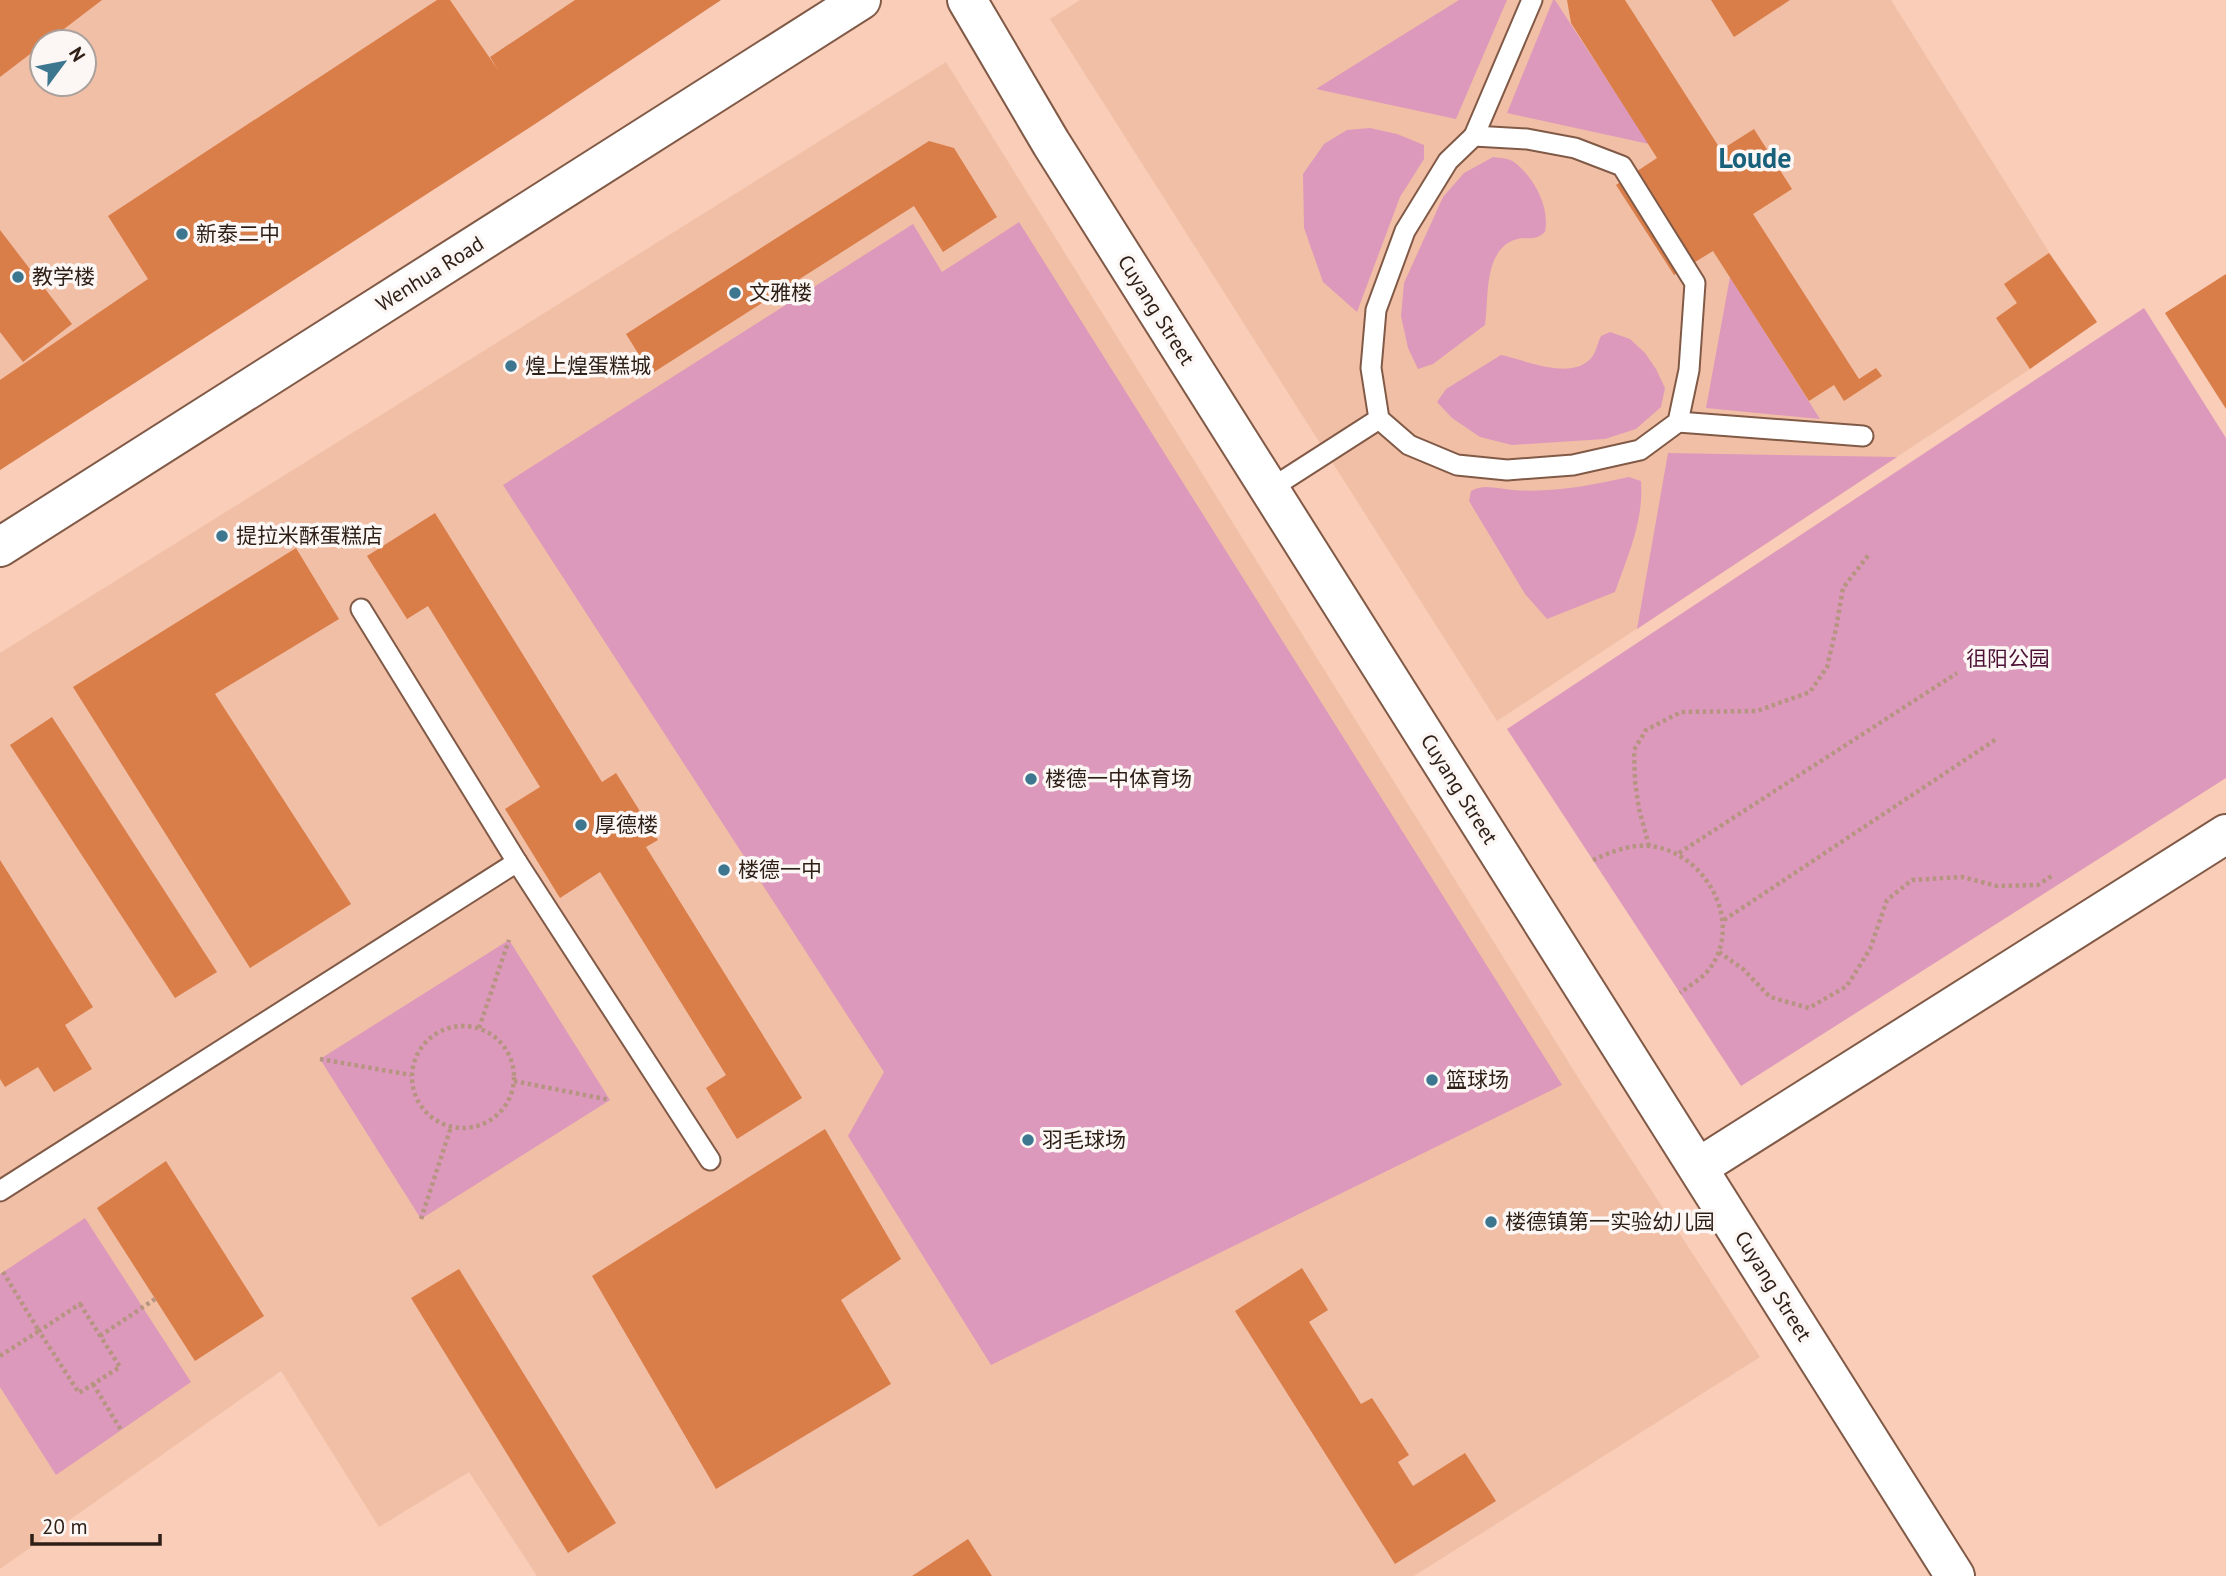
<svg xmlns="http://www.w3.org/2000/svg" width="2226" height="1576" viewBox="0 0 2226 1576" font-family="'PT Sans','Noto Sans SC',sans-serif">
<rect width="100%" height="100%" fill="#f9cdb7"/>
<g fill="#f1bfa5" fill-rule="evenodd">
<path d="M0 0H721L535 124 0 470ZM42 42H84V84H42Z"/>
<path d="M1080 0H1891L2049 252 2097 322 2030 369 1497 721 1050 19Z"/>
<path d="M946 62 1584 1087 1760 1357 1414 1576H537L469 1472 379 1527 281 1371 0 1569V653Z"/>
</g>
<g fill="#d9b">
<path d="M1459 0H1507L1456 119 1316 89Z"/>
<path d="M1553 0H1555L1649 144 1507 113Z"/>
<path d="M1370 128 1397 134 1424 145V159L1400 197 1357 312 1323 282 1304 228 1303 174 1324 144 1347 130Z"/>
<path d="M1493 157C1500 158 1509 158 1514 162 1534 177 1550 207 1545 232 1533 243 1526 235 1514 240 1483 252 1489 299 1485 325L1433 364 1418 369 1408 348 1401 316 1404 283 1443 197 1464 173Z"/>
<path d="M1019 222 1562 1085 991 1365 848 1136 884 1072 503 485 913 224 942 272Z"/>
<path d="M1730 277 1820 419 1706 408Z"/>
<path d="M2144 308 2226 438V778L1741 1086 1507 729Z"/>
<path d="M1610 332 1630 339 1645 353 1656 369 1665 388 1661 407 1636 429 1605 439 1512 445 1480 437 1452 418 1437 402 1446 389 1501 355C1526 360 1572 382 1592 357 1596 352 1598 342 1601 336Z"/>
<path d="M1668 453 1897 457 1637 629Z"/>
<path d="M1629 477 1641 481C1644 521 1628 555 1615 592L1547 619 1525 594 1469 501 1471 491C1483 483 1499 489 1513 490 1551 493 1593 485 1629 477Z"/>
<path d="M509 940 610 1100 421 1219 320 1059Z"/>
<path d="M85 1218 191 1382 56 1475 0 1387V1274Z"/>
</g>
<g fill="#d97d49">
<path d="M0 0H102L47 42H42V45L0 77Z"/>
<path d="M437 0H450L498 70 490 57 575 0H721L535 124 0 470V380L148 279 108 216Z"/>
<path d="M1567 0H1625L1721 150 1754 129 1792 189 1753 214 1859 379 1876 368 1882 376 1844 401 1834 385 1809 401 1713 251 1674 275 1616 185 1657 158 1571 23Z"/>
<path d="M1711 0H1790L1734 37Z"/>
<path d="M929 141 954 148 997 217 943 252 914 206 651 374 626 334Z"/>
<path d="M0 230 72 324 23 362 0 332Z"/>
<path d="M2049 253 2097 322 2030 369 1996 318 2017 303 2004 284Z"/>
<path d="M2226 274V409L2165 313Z"/>
<path d="M435 513 602 782 616 773 658 840 646 847 802 1098 737 1139 706 1088 726 1075 600 872 560 898 505 809 540 787 428 606 407 619 367 556Z"/>
<path d="M296 548 339 619 215 694 351 904 250 968 73 687Z"/>
<path d="M52 717 217 972 175 998 10 745Z"/>
<path d="M0 860 93 1007 65 1025 92 1069 54 1092 38 1067 5 1087 0 1079Z"/>
<path d="M825 1129 901 1259 841 1300 891 1384 716 1489 592 1276Z"/>
<path d="M166 1161 264 1316 195 1361 97 1208Z"/>
<path d="M1302 1268 1328 1310 1309 1322 1361 1404 1372 1398 1409 1455 1398 1462 1413 1486 1465 1453 1496 1501 1395 1564 1235 1311Z"/>
<path d="M459 1269 616 1523 568 1553 411 1298Z"/>
<path d="M968 1539 992 1576H912Z"/>
</g>
<g fill="none" stroke-linecap="round" stroke-linejoin="round">
<defs>
<g id="service">
<path d="M1474 136 1532 0"/>
<path d="M1678 422 1863 436"/>
<path d="M1270 489 1379 419 1409 445 1457 465 1507 470 1573 465 1640 450 1678 422 1689 370 1695 283 1622 166 1575 148 1527 139 1474 136 1448 161 1405 231 1376 310 1371 368 1379 419"/>
<path d="M361 609 517 862"/>
<path d="M0 1191 517 862 710 1160"/>
</g>
<path id="minor" d="M1699 1167 2226 834"/>
<g id="tertiary">
<path d="M967 0 1051 143 1955 1576"/>
<path d="M0 547 861 0"/>
</g>
</defs>
<use href="#service" stroke="#805a47" stroke-width="23"/>
<use href="#minor" stroke="#805a47" stroke-width="42"/>
<use href="#tertiary" stroke="#805a47" stroke-width="42"/>
<g stroke="#b69482" stroke-width="4.5" stroke-dasharray="3.5 3.5" stroke-linecap="butt">
<path d="M1649 846 1639 809 1635 781 1634 750 1646 730 1681 712 1757 711 1810 692 1827 667 1836 629 1843 588 1870 553"/>
<path d="M1679 853 1957 673"/>
<path d="M1593 860C1611 852 1630 844 1650 846 1707 852 1747 927 1706 973 1699 980 1688 987 1680 993"/>
<path d="M1724 920 1998 738"/>
<path d="M1719 952 1743 969 1770 997 1809 1008 1847 986 1870 949 1887 900 1912 880 1962 877 1997 886 2038 885 2053 875"/>
<circle cx="463" cy="1077" r="51"/>
<path d="M479 1028 509 940"/>
<path d="M320 1059 411 1075"/>
<path d="M514 1081 610 1100"/>
<path d="M421 1219 451 1127"/>
<path d="M80 1304 120 1367 79 1393 39 1331Z"/>
<path d="M100 1336 155 1299"/>
<path d="M0 1356 39 1331 3 1272"/>
<path d="M93 1384 121 1430"/>
</g>
<use href="#service" stroke="#fff" stroke-width="19"/>
<use href="#minor" stroke="#fff" stroke-width="38"/>
<use href="#tertiary" stroke="#fff" stroke-width="38"/>
</g>
<g fill="#3c768f" stroke="#fcf7f5" stroke-width="2.5">
<circle cx="182" cy="234" r="7"/>
<circle cx="18" cy="277" r="7"/>
<circle cx="735" cy="293" r="7"/>
<circle cx="511" cy="366" r="7"/>
<circle cx="222" cy="536" r="7"/>
<circle cx="1031" cy="779" r="7"/>
<circle cx="581" cy="825" r="7"/>
<circle cx="724" cy="870" r="7"/>
<circle cx="1432" cy="1080" r="7"/>
<circle cx="1028" cy="1140" r="7"/>
<circle cx="1491" cy="1222" r="7"/>
</g>
<g text-anchor="middle" stroke-width="7" stroke-linejoin="round" paint-order="stroke">
<g font-size="21" fill="#2e1f16" stroke="#fcf7f5" text-anchor="start">
<text x="196" y="241">新泰二中</text>
<text x="32" y="284">教学楼</text>
<text x="749" y="300">文雅楼</text>
<text x="525" y="373">煌上煌蛋糕城</text>
<text x="236" y="543">提拉米酥蛋糕店</text>
<text x="1045" y="786">楼德一中体育场</text>
<text x="595" y="832">厚德楼</text>
<text x="738" y="877">楼德一中</text>
<text x="1446" y="1087">篮球场</text>
<text x="1042" y="1147">羽毛球场</text>
<text x="1505" y="1229">楼德镇第一实验幼儿园</text>
</g>
<g font-size="21" fill="#2e1f16" stroke="#fcf7f5">
<text transform="translate(430 274) rotate(-32)" y="7">Wenhua Road</text>
<text transform="translate(1156 310) rotate(58)" y="7">Cuyang Street</text>
<text transform="translate(1459 789) rotate(58)" y="7">Cuyang Street</text>
<text transform="translate(1773 1286) rotate(58)" y="7">Cuyang Street</text>
</g>
<g font-size="21" fill="#4c1134" stroke="#fcf7f5">
<text x="2008" y="666">徂阳公园</text>
</g>
<g font-size="28" font-weight="bold" fill="#19607b" stroke="#fcf7f5">
<text x="1755" y="168">Loude</text>
</g>
</g>
<g transform="translate(63 63) rotate(58)"><circle r="33" fill="#fcf7f5" stroke="#aaa19c" stroke-width="2"/>
<path d="M0-5L12 26L0 18L-12 26Z" fill="#3c768f"/>
<text y="-10" font-size="19" font-weight="bold" text-anchor="middle" fill="#2e1f16">N</text>
</g>
<path d="M32 1534v10h128v-10" fill="none" stroke="#2e1f16" stroke-width="3.5"/>
<text x="42" y="1534" font-size="21" fill="#2e1f16" stroke="#fcf7f5" stroke-width="5" paint-order="stroke">20 m</text>
</svg>
